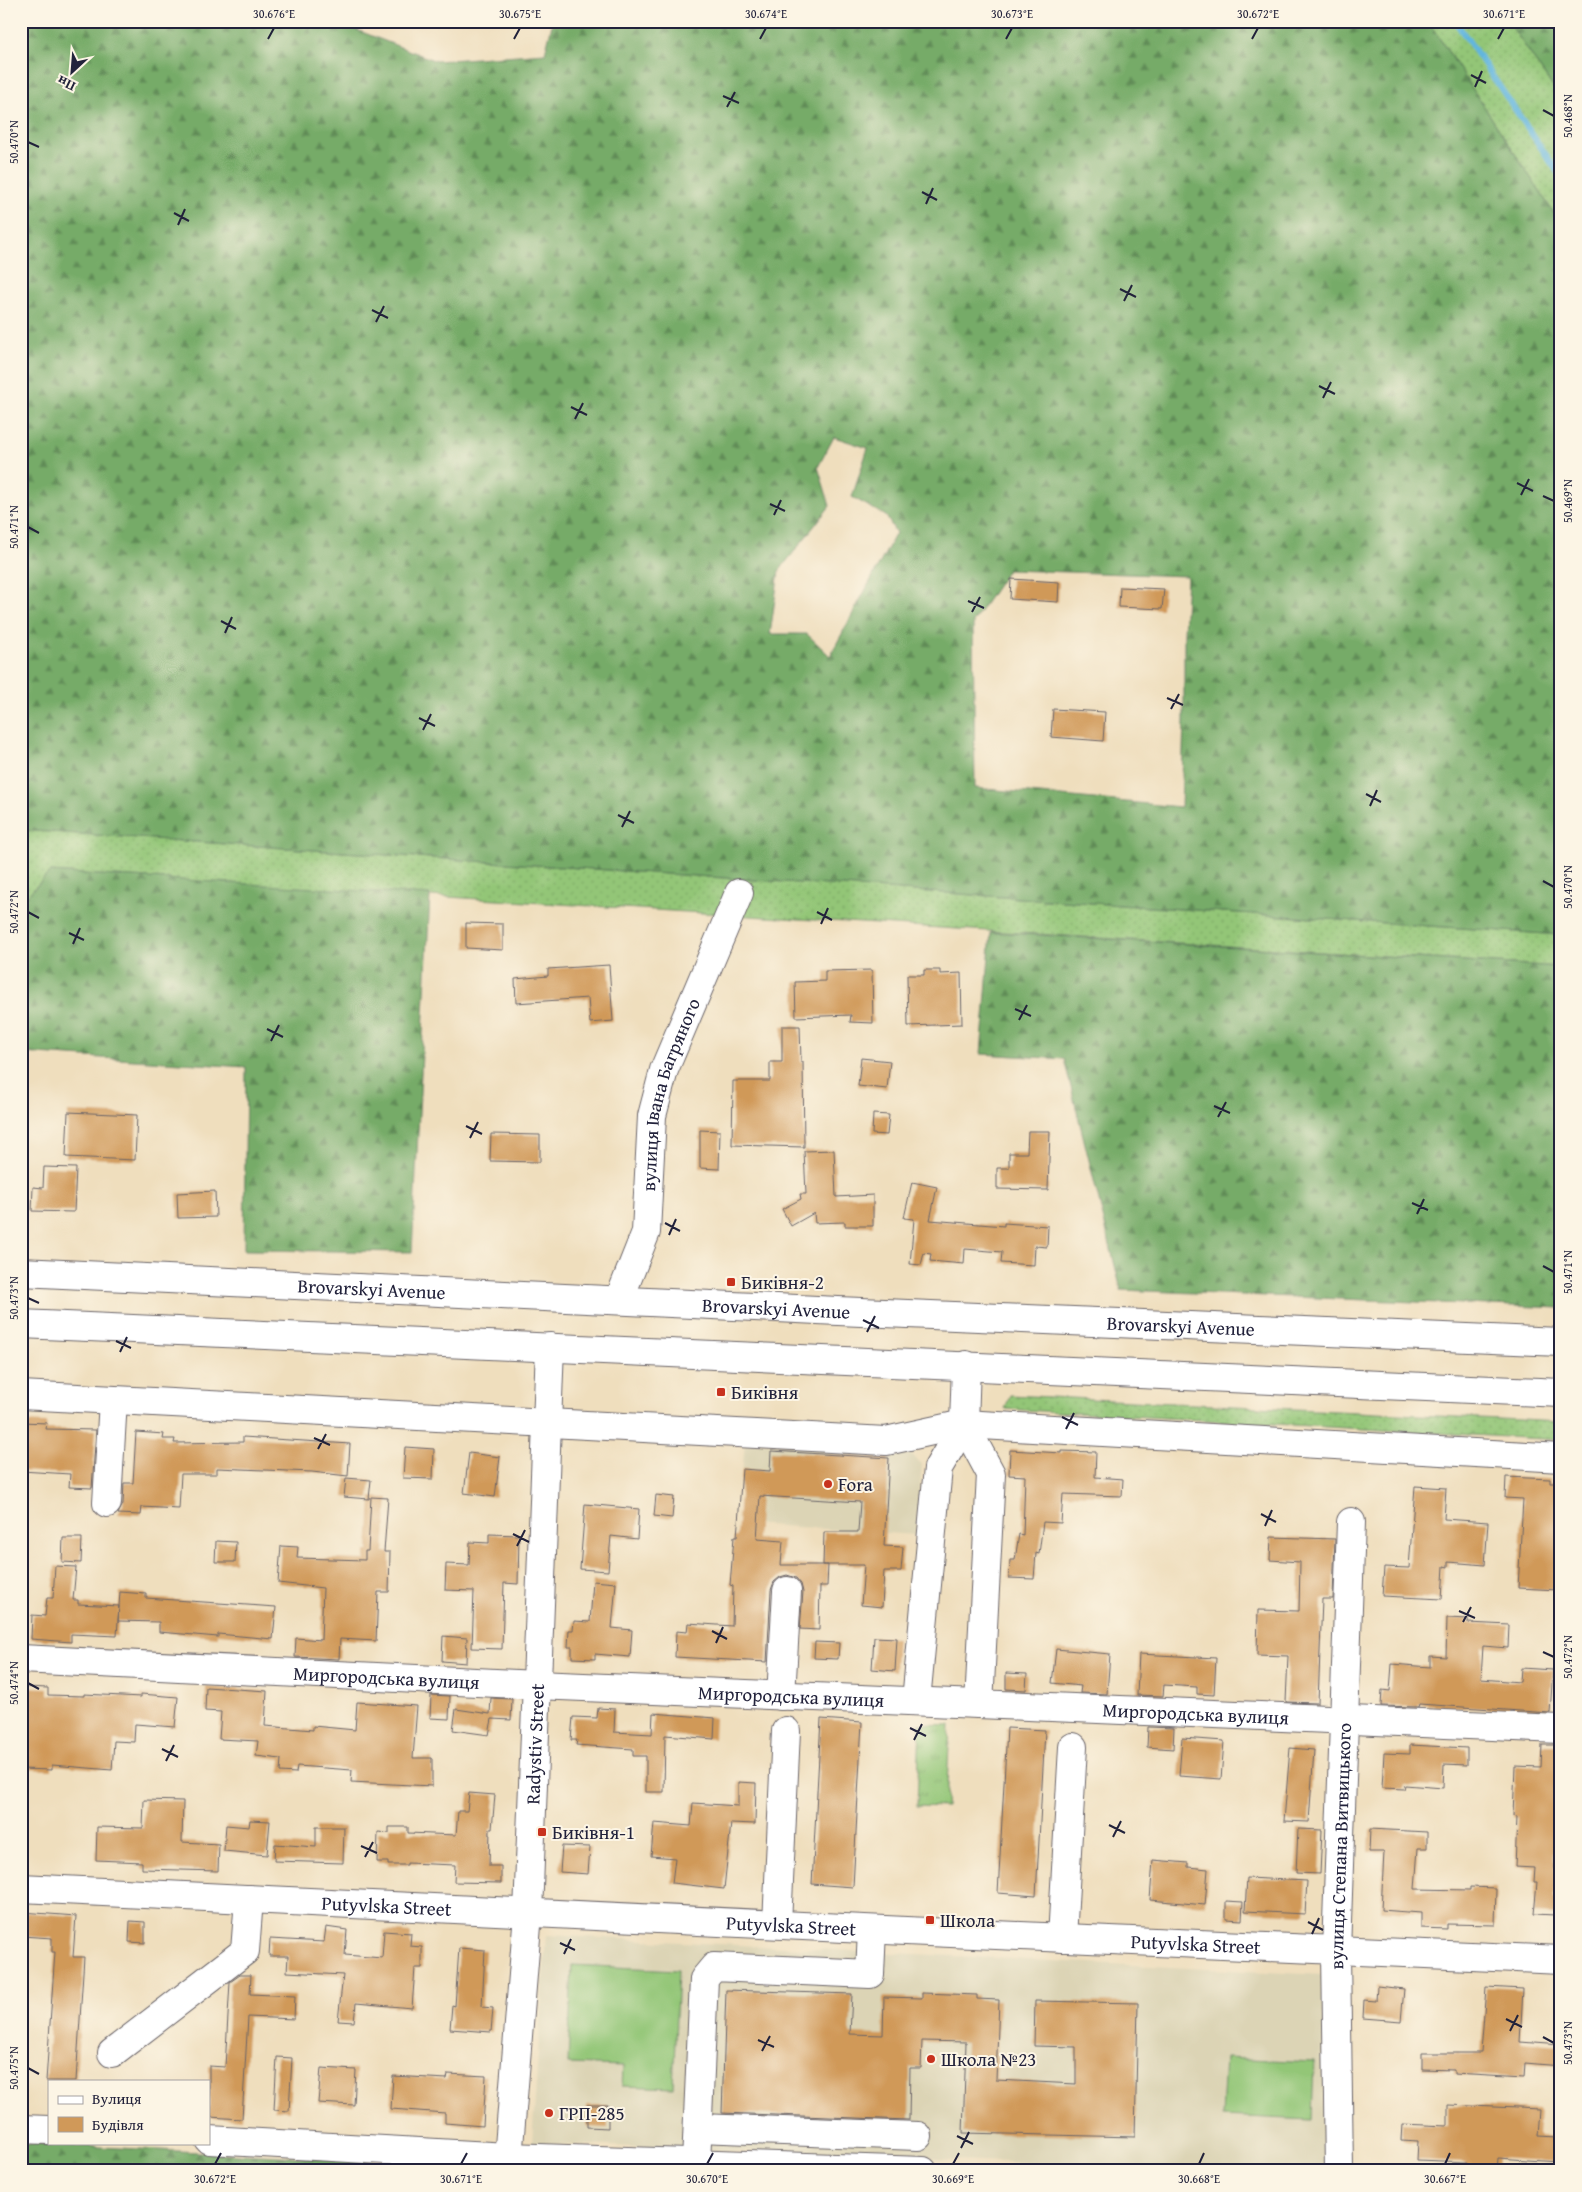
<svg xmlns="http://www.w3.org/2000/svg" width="1582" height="2192" viewBox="0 0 1582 2192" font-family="'Gentium Book Plus',serif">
<defs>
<pattern id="grass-dots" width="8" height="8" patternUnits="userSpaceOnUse" patternTransform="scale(1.25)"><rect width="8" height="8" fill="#93c677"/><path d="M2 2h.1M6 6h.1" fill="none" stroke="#7eaa68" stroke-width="1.8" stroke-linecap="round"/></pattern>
<pattern id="forest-firs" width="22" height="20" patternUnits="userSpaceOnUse" patternTransform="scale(1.25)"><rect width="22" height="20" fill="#76ab68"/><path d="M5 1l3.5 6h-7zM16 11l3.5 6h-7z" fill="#608b57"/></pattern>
<pattern id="park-tufts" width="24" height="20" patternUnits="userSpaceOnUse" patternTransform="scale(1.25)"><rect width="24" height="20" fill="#93c677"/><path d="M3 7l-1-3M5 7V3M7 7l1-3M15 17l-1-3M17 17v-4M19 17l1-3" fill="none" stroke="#7eaa68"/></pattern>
</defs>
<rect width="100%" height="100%" fill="#fcf5e5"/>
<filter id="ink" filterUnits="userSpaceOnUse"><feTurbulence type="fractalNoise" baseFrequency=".02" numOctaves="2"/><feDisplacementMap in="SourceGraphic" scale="10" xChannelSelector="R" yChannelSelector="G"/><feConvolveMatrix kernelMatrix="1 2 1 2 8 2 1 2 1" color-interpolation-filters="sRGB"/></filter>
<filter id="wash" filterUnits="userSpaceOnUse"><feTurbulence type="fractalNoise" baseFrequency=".0096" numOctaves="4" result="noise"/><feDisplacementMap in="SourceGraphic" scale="20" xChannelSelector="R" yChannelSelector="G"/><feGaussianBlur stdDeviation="1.12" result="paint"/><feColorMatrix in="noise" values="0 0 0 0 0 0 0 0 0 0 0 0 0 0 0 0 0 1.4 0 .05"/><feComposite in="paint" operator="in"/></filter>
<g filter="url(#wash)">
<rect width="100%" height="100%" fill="#efdebd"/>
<g fill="#dcd4b5">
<path d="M745 1441 908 1452 922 1464 916 1535 738 1523Z"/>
<path d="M546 1935 1324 1975 1325 2171H1236L532 2143Z"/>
</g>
<g fill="url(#grass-dots)" stroke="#5a7459">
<path d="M1428 21H1508L1561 99V224Z"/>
<path d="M21 830 1561 935V967L50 872 21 902Z"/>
<path d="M1010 1395 1561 1422V1440L1005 1409Z"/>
</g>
<g fill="url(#forest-firs)" stroke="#4c6652" fill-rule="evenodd">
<path d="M21 21H344V25L436 61 545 53 553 21H1428L1561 224V935L21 830ZM834 437 868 448 852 497 886 516 896 533 830 656 807 634H770L779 571 830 506 818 467ZM1008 570 1187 576 1184 633V721L1181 807 975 788 973 622Z"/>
<path d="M1508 21H1561V99Z"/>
<path d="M50 872 430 895 412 1252 244 1250 246 1067 21 1053V902Z"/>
<path d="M991 932 1561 967V1308L1121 1290 1064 1059 981 1054Z"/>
<path d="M21 2143 456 2165 458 2171H21Z"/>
</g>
<path fill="url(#park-tufts)" stroke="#5a7459" d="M920 1724 950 1725 946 1807 917 1806Z"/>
<g fill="#93c677" stroke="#5a7459">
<path d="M572 1965 678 1970 673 2088 622 2086 623 2066 568 2064Z"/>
<path d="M1225 2058 1314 2062 1312 2120 1222 2116Z"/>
</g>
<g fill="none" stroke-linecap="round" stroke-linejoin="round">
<path stroke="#62b6de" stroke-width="6" d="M1455 21 1561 177"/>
</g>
<g id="blocks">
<g fill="#d09959">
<path d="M1011 579 1059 582 1058 602 1010 599Z"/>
<path d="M1120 587 1164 589 1162 609 1119 607Z"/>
<path d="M1053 709 1105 712 1103 741 1051 737Z"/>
<path d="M466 923 503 924V950L466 948Z"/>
<path d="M609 965 613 1021 590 1023 588 998 516 1003 515 979 548 976V969Z"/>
<path d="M872 970 873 1023 850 1022 851 1015 796 1017 795 982 825 981V971Z"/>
<path d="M924 970H940V974L961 973 962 1024 908 1026 907 975H924Z"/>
<path d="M782 1026H800L801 1062H803L804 1147 732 1145 733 1081H770V1062H782Z"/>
<path d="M861 1058 890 1061 887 1089 858 1086Z"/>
<path d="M68 1112 137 1115 135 1160 66 1157Z"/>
<path d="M873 1114 889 1115 887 1135 872 1134Z"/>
<path d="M700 1130 720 1131 719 1169 700 1168Z"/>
<path d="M1028 1131H1050L1048 1190 997 1189V1168H1009V1153H1027Z"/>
<path d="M491 1134 540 1135V1162L490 1161Z"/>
<path d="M834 1150 836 1197 873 1195V1226H845V1222L815 1223 814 1213 791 1226 782 1209 801 1199 800 1194H806L804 1151Z"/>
<path d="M44 1167 76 1168 74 1212 32 1211 33 1187 43 1188Z"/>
<path d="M912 1182 937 1187 930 1220 1004 1226V1223L1048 1226 1047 1247 1035 1246 1034 1265 1001 1263 1002 1252 965 1249 964 1264 930 1261 931 1254 924 1253 921 1265 910 1264 914 1219 904 1218Z"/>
<path d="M215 1191 216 1217 178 1218 177 1193Z"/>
<path d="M21 1422 47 1423 46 1429 96 1430 92 1488 69 1487 70 1474 21 1471Z"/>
<path d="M136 1432 164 1434 163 1439H175L174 1443 243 1442V1437L350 1444 348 1476 312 1472 217 1468V1474H181L179 1509 142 1507 141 1515 118 1514 123 1504 124 1483H133Z"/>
<path d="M405 1447 434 1449 433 1479 403 1478Z"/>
<path d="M1010 1450 1062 1453V1451L1096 1452 1095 1477 1123 1479 1122 1496 1063 1494 1061 1523 1043 1522 1039 1554 1036 1553 1034 1579 1009 1578 1010 1560H1015L1019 1534 1023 1535 1025 1476 1009 1475Z"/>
<path d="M771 1451 889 1458 884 1546 903 1547 901 1571H884L882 1607 861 1605 864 1565H823L824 1532H858L860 1502 760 1496 757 1539 783 1541 781 1565H828L827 1586H820L819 1630 800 1629 803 1592 801 1584 796 1578 787 1575 780 1577 774 1582 771 1590 767 1662 675 1657 676 1631 687 1632 688 1623 732 1626 733 1586 730 1585 734 1537H737L742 1469 770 1471Z"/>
<path d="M469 1453 500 1457 495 1497 464 1493Z"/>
<path d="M1506 1477 1550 1479V1483H1561L1558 1590 1518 1588 1523 1499 1505 1498Z"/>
<path d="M346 1478 371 1480 369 1499 344 1497Z"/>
<path d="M1415 1486 1446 1488 1444 1519 1488 1522 1485 1565 1448 1562V1567L1444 1566 1442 1599 1382 1596 1384 1567 1409 1568Z"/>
<path d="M656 1495 674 1497 672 1518 654 1516Z"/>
<path d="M371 1497 388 1498 384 1552H390L389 1592H378L376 1641 340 1639 339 1659 295 1657 296 1638 321 1640 323 1588 278 1583 281 1546 298 1547 297 1558 365 1560V1551H368Z"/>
<path d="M585 1504 639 1509 637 1539 611 1536 608 1571 580 1569Z"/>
<path d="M489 1534 519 1535 518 1584 504 1583 502 1649 472 1648 474 1591 445 1590 446 1564 469 1565 470 1542 489 1543Z"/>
<path d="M1271 1537 1335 1539 1333 1599H1322L1318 1703 1286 1702 1288 1656 1257 1655 1258 1610 1299 1611 1300 1562 1270 1560Z"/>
<path d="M63 1538H82L81 1563 62 1562Z"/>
<path d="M216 1541 236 1542 235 1562H215Z"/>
<path d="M55 1566 76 1567 73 1600H78V1604L119 1606 117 1636 71 1634V1642L31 1639 32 1615 45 1616 47 1598H53Z"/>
<path d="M593 1581 616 1583 612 1628 632 1630 630 1657 595 1654V1659L572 1658V1647H568L569 1630H573L574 1621 590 1622Z"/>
<path d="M120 1592 146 1594V1598L276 1607 273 1639 218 1634V1637L159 1632V1622L118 1621Z"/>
<path d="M1447 1618 1468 1619V1623L1509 1625 1508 1648 1483 1646 1481 1679 1520 1682 1521 1668 1553 1670 1550 1713 1419 1704 1418 1707 1381 1706 1382 1690 1390 1691 1392 1664 1430 1667V1656L1446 1657Z"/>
<path d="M443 1636 467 1638 466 1663 442 1661Z"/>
<path d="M874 1637 897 1638 895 1671 872 1669Z"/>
<path d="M815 1642 839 1643 838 1659 814 1658Z"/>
<path d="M1056 1649 1110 1654 1107 1694 1080 1693 1081 1686 1052 1683Z"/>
<path d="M1139 1654 1216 1658 1214 1695 1197 1694V1687L1164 1685 1163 1696 1137 1695Z"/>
<path d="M1006 1673 1027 1674 1026 1690 1006 1689Z"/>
<path d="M24 1687 48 1688V1695L84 1696V1694L141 1697V1694L178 1697 175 1727 135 1724 134 1742 114 1741 112 1770 52 1765V1770L21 1769Z"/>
<path d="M206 1687 267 1691 265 1726 313 1730V1726L355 1730 357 1702 417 1706 413 1758H432V1786L351 1782 352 1770 297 1766 296 1773 280 1772 281 1759 256 1756 258 1741 219 1739 221 1712 205 1711Z"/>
<path d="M431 1695 450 1696 449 1719 430 1718Z"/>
<path d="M491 1698 512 1699 511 1720 492 1719 489 1735 453 1730 456 1709 490 1714Z"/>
<path d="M598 1708 615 1709 614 1732 652 1734 653 1713 715 1718 714 1739 665 1735 664 1792H646V1756H633V1749L576 1745 577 1740H571L573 1717 597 1718Z"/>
<path d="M821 1719 862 1722 853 1887 812 1884Z"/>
<path d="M1148 1727 1174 1728 1173 1749 1147 1747Z"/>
<path d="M1007 1728 1045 1730 1036 1896 998 1893Z"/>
<path d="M1182 1738 1224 1741 1221 1779 1179 1776Z"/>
<path d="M1410 1745 1467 1748V1765L1444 1764 1443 1788 1405 1785 1404 1789 1382 1788 1384 1753 1410 1754Z"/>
<path d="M1542 1745H1560L1559 1764H1558L1554 1898H1557L1555 1915 1534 1914 1537 1882H1534L1535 1868 1515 1867 1517 1817 1513 1816 1515 1766 1541 1767Z"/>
<path d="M1290 1748 1314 1750 1309 1822 1284 1821Z"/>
<path d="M738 1782 756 1783 755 1824 731 1823 724 1889 672 1883 675 1858 651 1856 654 1823 691 1826 693 1803 738 1806Z"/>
<path d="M469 1793 495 1795 492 1829H490L489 1866H501V1883L454 1882 455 1865 407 1863V1865H388V1862H377L378 1832 389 1833V1827H408V1833L456 1835 458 1811H467Z"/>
<path d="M144 1800 183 1801 182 1842 219 1844 218 1871 142 1869V1862L96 1860 97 1827 143 1828Z"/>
<path d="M250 1820 270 1821 267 1855 224 1851 226 1825 249 1827Z"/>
<path d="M316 1827H344L343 1863 274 1861 275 1844 316 1847Z"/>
<path d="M1298 1829 1322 1830 1320 1874 1296 1873Z"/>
<path d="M1370 1829 1427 1832V1848H1418L1415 1889 1470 1890V1887L1496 1888 1495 1925 1447 1924V1929L1421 1928V1913L1381 1910 1384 1852H1369Z"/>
<path d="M562 1846 590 1847 588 1874 560 1872Z"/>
<path d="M1153 1860 1188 1863V1867L1208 1869 1205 1905 1150 1900Z"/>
<path d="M1247 1878 1307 1881 1305 1914 1245 1911Z"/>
<path d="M1226 1901 1243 1902 1242 1920 1226 1919Z"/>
<path d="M22 1912 76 1916 73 1957H84L76 2081H46L55 1952H52V1938L21 1936Z"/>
<path d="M130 1921 145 1922V1943L129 1942Z"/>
<path d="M326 1927 347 1930 345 1955 382 1958 384 1931 411 1933 410 1946 422 1947V1968H415L412 2008 356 2003 354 2022 338 2021 343 1975 287 1972 288 1956H269L270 1939 324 1942Z"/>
<path d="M459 1948 485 1950 482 2007 493 2008 491 2032 450 2029 452 2005 455 2006Z"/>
<path d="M240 1975H251L250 1994 295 1996 294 2019 248 2017 242 2119 209 2117V2066L225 2067 230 1982Z"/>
<path d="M1377 1986 1404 1989 1401 2021 1363 2018 1364 2000 1376 2001Z"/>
<path d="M1486 1987 1523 1989 1520 2042 1561 2045V2066L1525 2063 1524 2078 1454 2074V2070L1422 2069V2053H1481Z"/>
<path d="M726 1990 852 1994 850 2034 883 2035 884 1997 922 1998V1993L977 1995V1999L999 2000 996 2080 1076 2084V2047L1034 2046 1035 2001 1138 2003 1135 2137 963 2133 966 2042 922 2041 921 2068H910L909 2120 722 2113Z"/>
<path d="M277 2057 292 2058 289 2111 274 2110Z"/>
<path d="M321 2068 356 2070 354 2105 318 2103Z"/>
<path d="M448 2074 486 2076 483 2126 445 2123V2113L391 2109 393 2076 447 2079Z"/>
<path d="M587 2105H608V2128L587 2127Z"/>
<path d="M1448 2105 1540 2109 1538 2137 1559 2138 1557 2162 1498 2158 1497 2171H1466L1467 2162 1417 2160 1418 2141 1401 2140 1402 2124 1448 2126Z"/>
</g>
</g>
</g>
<g filter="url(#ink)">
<use href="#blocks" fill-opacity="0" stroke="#6a6468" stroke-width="1"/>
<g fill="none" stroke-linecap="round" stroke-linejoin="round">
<defs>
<g id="minor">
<path id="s1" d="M619 1300 646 1232 652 1116 664 1070 739 893"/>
<path d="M21 1395 886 1441 964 1424 1561 1458"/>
<path d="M964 1424 991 1474 979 1704"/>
<path d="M107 1503 113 1400"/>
<path id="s2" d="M21 1659 537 1685 1561 1729"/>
<path d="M781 1696 787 1591"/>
<path d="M916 1701 938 1468 964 1424 966 1365"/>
<path id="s3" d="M21 1888 906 1931 1561 1960"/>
<path d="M777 1924 786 1731"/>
<path d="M1062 1938 1073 1747"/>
<path d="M112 2053 245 1951 249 1899"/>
<path d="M698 2128 918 2136"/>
<path d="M21 2129 49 2130"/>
<path d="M209 2140 508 2157 923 2171"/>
<path d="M696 2163 704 1979 714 1967 870 1974 872 1930"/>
<path id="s4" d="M507 2171 528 1913 550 1347"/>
<path id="s5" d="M1339 2171 1336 1951 1351 1522"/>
</g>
<g id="highway">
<path id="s6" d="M21 1272 838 1311 1561 1342"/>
<path d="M21 1324 1561 1393"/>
</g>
</defs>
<use href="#minor" stroke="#6a6468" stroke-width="30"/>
<use href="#highway" stroke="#6a6468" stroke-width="30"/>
<use href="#minor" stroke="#fff" stroke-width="28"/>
<use href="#highway" stroke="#fff" stroke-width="28"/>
</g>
</g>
<path fill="none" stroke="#22223b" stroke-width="2" d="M268 39 274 28M514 39 520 28M760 39 766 28M1006 39 1012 28M1252 39 1258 28M1498 39 1504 28M1471 75 1486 83M1475 87 1482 71M723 96 739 103M727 107 735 92M1543 110 1554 116M28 142 39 147M922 192 937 200M926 204 933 188M174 213 189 221M178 225 185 209M1120 289 1136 297M1124 301 1132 285M372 310 388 318M376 322 384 306M1319 386 1335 394M1323 398 1331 382M571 407 587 415M575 419 583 403M1517 483 1533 491M1521 495 1529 479M1543 496 1554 501M770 504 785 511M774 515 781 500M28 527 39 533M968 601 984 608M972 612 980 597M221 621 236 629M225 633 232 617M1167 698 1183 705M1171 709 1179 694M419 718 435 726M423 730 431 714M1366 794 1381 802M1370 806 1377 790M618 815 634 823M622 827 630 811M1543 881 1554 887M28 912 39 918M817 912 832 920M821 924 828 908M69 933 84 940M73 944 80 928M1015 1009 1031 1016M1019 1020 1027 1005M267 1029 283 1037M271 1041 279 1025M1214 1106 1230 1113M1218 1117 1226 1102M466 1126 482 1134M470 1138 478 1122M1412 1203 1428 1210M1417 1214 1424 1199M665 1223 680 1231M669 1235 676 1219M1543 1266 1554 1272M28 1298 39 1303M863 1320 879 1328M867 1332 875 1316M116 1341 131 1348M120 1352 127 1337M1062 1417 1078 1425M1066 1429 1074 1413M314 1438 330 1445M318 1449 326 1434M1261 1514 1276 1522M1265 1526 1272 1510M513 1534 529 1542M517 1546 525 1530M1459 1611 1475 1618M1463 1622 1471 1607M712 1631 727 1639M716 1643 723 1627M1543 1652 1554 1657M28 1683 39 1689M910 1728 926 1736M914 1740 922 1724M162 1749 178 1757M166 1761 174 1745M1109 1825 1125 1833M1113 1837 1121 1821M361 1846 377 1853M365 1857 373 1842M1308 1922 1323 1930M1312 1934 1319 1918M560 1943 575 1950M564 1954 571 1939M1506 2019 1522 2027M1510 2031 1518 2015M1543 2037 1554 2043M758 2040 774 2047M762 2051 770 2036M28 2068 39 2074M957 2136 973 2144M961 2148 969 2132M215 2164 221 2153M461 2164 467 2153M707 2164 713 2153M953 2164 959 2153M1199 2164 1204 2153M1445 2164 1450 2153"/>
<g fill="#c8321e" stroke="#fcf5e5" stroke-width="2">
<rect x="726" y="1277" width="10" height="10" rx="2.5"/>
<rect x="716" y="1387" width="10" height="10" rx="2.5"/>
<circle cx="828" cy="1484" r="5"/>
<rect x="537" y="1827" width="10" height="10" rx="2.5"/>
<rect x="925" y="1915" width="10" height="10" rx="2.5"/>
<circle cx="931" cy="2059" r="5"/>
<circle cx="549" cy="2113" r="5"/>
</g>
<g text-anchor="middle" stroke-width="4" stroke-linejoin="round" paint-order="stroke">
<g font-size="19" fill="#22223b" stroke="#fcf5e5">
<text dy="7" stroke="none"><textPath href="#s1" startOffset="214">вулиця Івана Багряного</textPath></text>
<text dy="7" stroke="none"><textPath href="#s6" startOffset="351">Brovarskyi Avenue</textPath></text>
<text dy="7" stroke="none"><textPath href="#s6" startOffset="756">Brovarskyi Avenue</textPath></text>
<text dy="7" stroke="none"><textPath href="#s6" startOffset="1161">Brovarskyi Avenue</textPath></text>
<text dy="7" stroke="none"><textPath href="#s2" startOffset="366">Миргородська вулиця</textPath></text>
<text dy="7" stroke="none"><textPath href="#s2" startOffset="771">Миргородська вулиця</textPath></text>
<text dy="7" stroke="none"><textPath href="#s2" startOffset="1176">Миргородська вулиця</textPath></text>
<text dy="7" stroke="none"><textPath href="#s4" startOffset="428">Radystiv Street</textPath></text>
<text dy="7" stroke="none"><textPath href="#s5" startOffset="325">вулиця Степана Витвицького</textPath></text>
<text dy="7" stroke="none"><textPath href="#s3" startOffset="366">Putyvlska Street</textPath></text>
<text dy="7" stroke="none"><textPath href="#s3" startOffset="771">Putyvlska Street</textPath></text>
<text dy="7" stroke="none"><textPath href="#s3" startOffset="1176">Putyvlska Street</textPath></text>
</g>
<g font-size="19" fill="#22223b" stroke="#fcf5e5" text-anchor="start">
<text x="741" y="1289">Бикiвня-2</text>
<text x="731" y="1399">Бикiвня</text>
<text x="838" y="1491">Fora</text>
<text x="552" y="1839">Бикiвня-1</text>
<text x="940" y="1927">Школа</text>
<text x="941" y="2066">Школа №23</text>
<text x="559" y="2120">ГРП-285</text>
</g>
</g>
<rect width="1582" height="2192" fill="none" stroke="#fcf5e5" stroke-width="55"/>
<rect x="48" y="2080" width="162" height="65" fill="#fcf5e5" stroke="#a5a1a1"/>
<rect x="58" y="2096" width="25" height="8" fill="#ffffff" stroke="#a5a1a1"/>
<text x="92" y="2104" font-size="15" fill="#22223b">Вулиця</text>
<rect x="58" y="2117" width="25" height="15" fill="#d09959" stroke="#a5a1a1"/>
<text x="92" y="2130" font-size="15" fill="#22223b">Будівля</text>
<g transform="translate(72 72) rotate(206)" stroke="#fcf5e5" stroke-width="4" paint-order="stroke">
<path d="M0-4L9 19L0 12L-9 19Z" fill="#22223b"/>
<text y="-8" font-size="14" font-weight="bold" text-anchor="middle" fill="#22223b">Пн</text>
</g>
<rect x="28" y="28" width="1526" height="2136" fill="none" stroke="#22223b" stroke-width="2"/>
<g font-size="12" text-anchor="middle" fill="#22223b">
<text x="274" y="18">30.676°E</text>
<text x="520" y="18">30.675°E</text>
<text x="766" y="18">30.674°E</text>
<text x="1012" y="18">30.673°E</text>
<text x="1258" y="18">30.672°E</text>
<text x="1504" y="18">30.671°E</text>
<text transform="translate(1568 116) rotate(-90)" y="4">50.468°N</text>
<text transform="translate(14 142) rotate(-90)" y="4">50.470°N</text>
<text transform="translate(1568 501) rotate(-90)" y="4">50.469°N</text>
<text transform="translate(14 527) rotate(-90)" y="4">50.471°N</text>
<text transform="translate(1568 887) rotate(-90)" y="4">50.470°N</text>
<text transform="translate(14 912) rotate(-90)" y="4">50.472°N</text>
<text transform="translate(1568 1272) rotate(-90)" y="4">50.471°N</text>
<text transform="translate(14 1298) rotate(-90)" y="4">50.473°N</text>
<text transform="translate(1568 1657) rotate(-90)" y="4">50.472°N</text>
<text transform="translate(14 1683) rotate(-90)" y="4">50.474°N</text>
<text transform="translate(1568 2043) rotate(-90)" y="4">50.473°N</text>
<text transform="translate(14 2068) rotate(-90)" y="4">50.475°N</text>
<text x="215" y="2183">30.672°E</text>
<text x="461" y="2183">30.671°E</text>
<text x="707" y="2183">30.670°E</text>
<text x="953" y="2183">30.669°E</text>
<text x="1199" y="2183">30.668°E</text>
<text x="1445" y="2183">30.667°E</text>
</g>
</svg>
